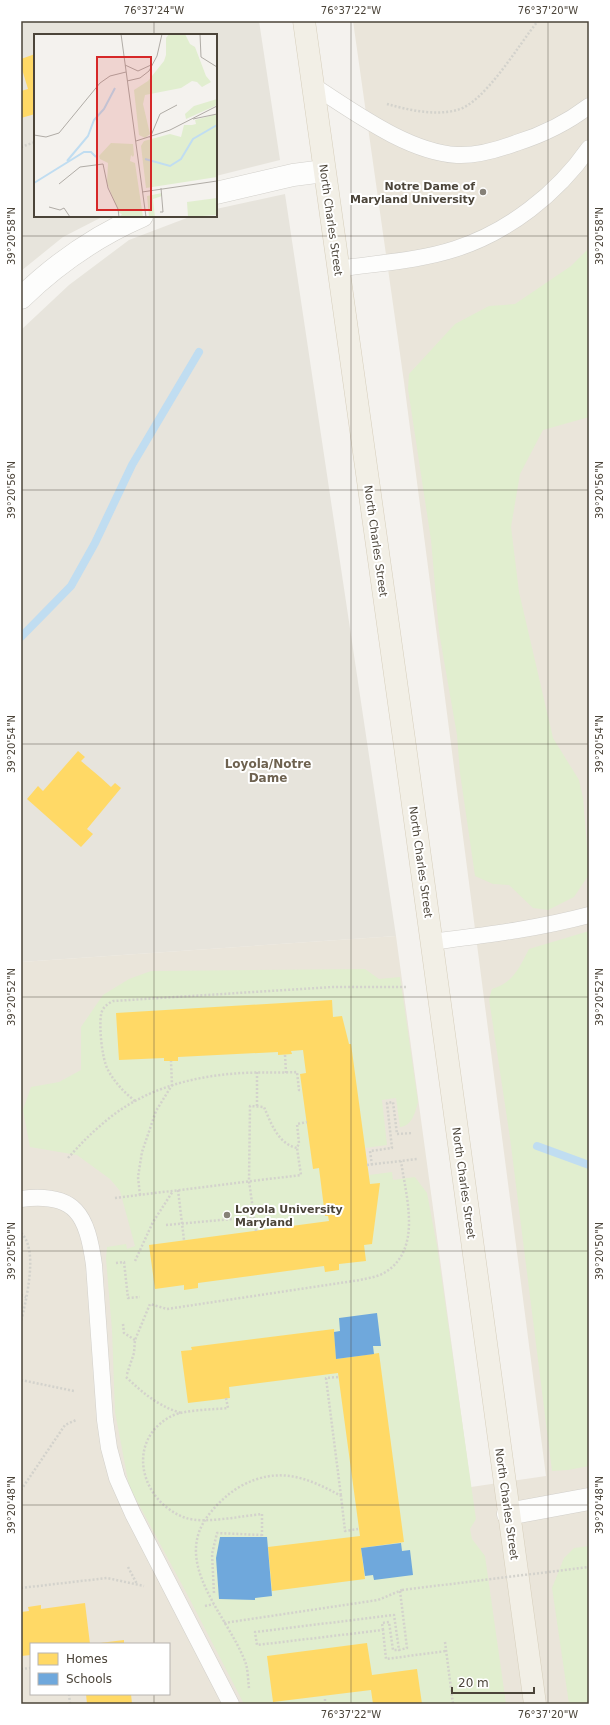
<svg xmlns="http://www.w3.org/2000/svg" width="610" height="1725" viewBox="0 0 610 1725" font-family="'DejaVu Sans',sans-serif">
<rect width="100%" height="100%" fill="#f4f2ee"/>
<g fill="#e7e4dc">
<path d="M21 21H259L280 160 216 176V35H35V216H104L63 237 21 271Z"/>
<path d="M285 194 396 936 21 962V330L69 285 129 240 192 216H216V209Z"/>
</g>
<path fill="#eae5da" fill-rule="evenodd" d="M353 21H589V1704H21V962L396 936 471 1487 546 1476 404 382ZM31 1644H169V1694H31Z"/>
<g fill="#e1eecf">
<path d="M589 248V417L543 430 520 474 511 527 519 592 553 738 579 780 583 798 589 870 588 876 574 897 548 910 533 908 509 885 493 884 475 876 460 773 457 735 439 632 431 540 408 389 409 374 455 324 489 306 515 304 571 266Z"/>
<path d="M589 931V1466L568 1470 552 1471 510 1138 489 999 492 989C514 982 519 968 529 949Z"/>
<path d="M365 969 379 979 400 977 418 1102C415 1113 412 1126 400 1127L396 1098 382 1100 387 1145 365 1148 369 1175 392 1172 393 1180 415 1177 427 1193 437 1246 476 1519 470 1529 472 1539 485 1556 506 1704H244L187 1594 129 1486 115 1412 112 1330 106 1259 107 1247 126 1244 127 1249 135 1246 120 1191 110 1179 77 1155 30 1147 23 1110 31 1087 59 1082 81 1070V1027L103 995 129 979 151 971Z"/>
<path d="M589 1546V1704H569L552 1588 564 1558 574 1548Z"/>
</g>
<g fill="#ffd966">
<path d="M35 54V114L21 118V91L28 89 21 66V59Z"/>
<path d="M78 751 85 757 81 761 100 777 111 787 115 783 121 788 87 829 93 834 81 847 27 799 38 786 43 791Z"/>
<path d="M332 1000 333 1017 342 1016 349 1044H351L370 1184 380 1183 372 1244 364 1245 366 1261 339 1264V1270L325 1272 324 1266 198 1283V1288L184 1290V1285L155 1289 149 1245 329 1221 328 1216H325L319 1168 313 1169 300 1074 306 1073 303 1050 291 1051 292 1054 278 1055V1052L178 1057V1061H164V1058L119 1060 116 1013Z"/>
<path d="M334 1329 336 1359 379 1353 404 1542 361 1548 365 1579 272 1591 268 1547 360 1536 338 1373 229 1387 230 1398 188 1403 181 1351 192 1350 191 1347Z"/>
<path d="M85 1603 90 1644H31V1655L21 1656V1612L29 1611 28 1607 41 1605V1609Z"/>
<path d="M124 1640V1644H100V1643Z"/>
<path d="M367 1643 372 1675 417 1669 422 1704H373L371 1690 273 1702 267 1656Z"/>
<path d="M86 1694H131L132 1704H87Z"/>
</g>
<g fill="#6fa8dc">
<path d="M377 1313 381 1346H373L374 1354 336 1359 334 1332 340 1331 339 1318Z"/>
<path d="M220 1537H267L272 1596 255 1598V1600L219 1599 216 1558Z"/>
<path d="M401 1543 402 1551 410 1550 413 1575 374 1580 373 1575 365 1576 361 1548Z"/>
</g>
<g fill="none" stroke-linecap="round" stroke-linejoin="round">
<g stroke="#c0ddf1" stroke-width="8">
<path d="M21 637 71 586 95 543 132 465 199 352"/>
<path d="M537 1146 589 1165"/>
</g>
<defs>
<g id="service">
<path d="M312 85C353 111 407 152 457 155 477 156 497 150 516 143 542 135 568 122 589 106"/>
<path d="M338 269C376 263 418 261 455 249 508 232 557 194 589 148"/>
<path d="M431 942C485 935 537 929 589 915"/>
<path d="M21 1199C76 1192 87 1215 94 1265L105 1420 109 1448 117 1478 133 1514 231 1704"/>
</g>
<g id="minor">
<path d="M216 193 293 175 324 171"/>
<path d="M21 298C57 263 96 236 142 216"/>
<path d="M508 1514 589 1499"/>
</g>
<path id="primary" d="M304 21 404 739 535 1704"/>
</defs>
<use href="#service" stroke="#d2d0cb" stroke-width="17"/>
<use href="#minor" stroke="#d2d0cb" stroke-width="23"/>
<use href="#primary" stroke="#d6cebb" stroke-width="23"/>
<g stroke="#d3d2cc" stroke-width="2.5" stroke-dasharray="2 2" stroke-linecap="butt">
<path d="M387 104C408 110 435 116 457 110 485 103 519 44 538 21"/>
<path d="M21 147 35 142"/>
<path d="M285 1055 286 1073"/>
<path d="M257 1072V1106"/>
<path d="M135 1101C124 1092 115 1083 108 1070 102 1059 99 1028 101 1015 102 1008 107 1004 113 1001L332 987H406"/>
<path d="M68 1158C78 1147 88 1136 100 1126 139 1090 191 1076 242 1073 261 1072 279 1073 297 1072L299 1090H302"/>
<path d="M367 1165 417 1159"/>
<path d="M372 1165 370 1151 392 1148 387 1103 393 1102 397 1134 413 1133"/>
<path d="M178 1190 184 1240"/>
<path d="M140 1195 138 1177 142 1152 156 1111 172 1085 171 1061"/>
<path d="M115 1198 301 1175 297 1148"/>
<path d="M166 1225 254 1217"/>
<path d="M256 1231 249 1181 250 1106 264 1107C271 1123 278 1144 297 1148L299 1143 297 1124 307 1122"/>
<path d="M21 1233C39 1249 26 1300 21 1322"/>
<path d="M135 1261 153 1222 173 1191"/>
<path d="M116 1263 124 1262 128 1298 140 1297"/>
<path d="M21 1295 26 1297"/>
<path d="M123 1324 124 1333 135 1340"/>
<path d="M127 1374 134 1353 135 1340 150 1304 167 1309 360 1280C368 1278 377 1277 384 1273 423 1250 406 1197 401 1161"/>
<path d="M126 1377C143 1393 158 1406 181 1413"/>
<path d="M338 1377 326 1378 341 1496"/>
<path d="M21 1380 74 1391"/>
<path d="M226 1398 228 1408C211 1410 182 1409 168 1418 125 1444 142 1503 186 1518 205 1524 241 1516 262 1514V1538"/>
<path d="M21 1490 65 1425 76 1420"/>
<path d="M128 1567 137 1584"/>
<path d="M21 1588 107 1578 144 1586"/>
<path d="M400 1591 407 1648 399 1650 394 1615 255 1632 257 1645 383 1630 386 1659 446 1651"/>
<path d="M214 1593 212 1554 217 1533 262 1535"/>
<path d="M205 1606 214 1604"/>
<path d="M224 1623 378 1600 402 1590"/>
<path d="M383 1630 382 1623 389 1622 393 1650H399"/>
<path d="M445 1642 453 1704"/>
<path d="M21 1669 31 1668"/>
<path d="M249 1688C248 1680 248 1671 246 1664 229 1616 168 1562 211 1512 219 1502 229 1493 241 1486 278 1466 307 1477 341 1496L345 1531 358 1529"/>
<path d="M69 1694 70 1704"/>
<path d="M325 1699V1704"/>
</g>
<use href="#service" stroke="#fdfdfc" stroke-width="16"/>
<use href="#minor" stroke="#fdfdfc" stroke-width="22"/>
<use href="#primary" stroke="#f2efe6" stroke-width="22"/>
<path stroke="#d3d2cc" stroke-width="2.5" stroke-dasharray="2 2" stroke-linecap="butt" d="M402 1590 589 1567"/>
</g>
<path fill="none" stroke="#4b4439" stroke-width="1" stroke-opacity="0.45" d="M154 21V35M351 21V1704M548 21V1704M154 216V1644M21 236H589M21 490H589M21 744H589M21 997H589M21 1251H589M21 1505H589M154 1694V1704"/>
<g fill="#868178" stroke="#fff" stroke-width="1.5">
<circle cx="483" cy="192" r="4"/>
<circle cx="227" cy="1215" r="4"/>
</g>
<g text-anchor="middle" stroke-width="4" stroke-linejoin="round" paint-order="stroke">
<g font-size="11" font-weight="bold" fill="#4b4439" stroke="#fff" text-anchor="end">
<text x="475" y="190">Notre Dame of<tspan x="475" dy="13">Maryland University</tspan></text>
<text x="235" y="1213" text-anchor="start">Loyola University<tspan x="235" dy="13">Maryland</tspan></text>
</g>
<g font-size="11" fill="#4b4439" stroke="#fff">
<text transform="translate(331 220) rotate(82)" y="4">North Charles Street</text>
<text transform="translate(376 541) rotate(82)" y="4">North Charles Street</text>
<text transform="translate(421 862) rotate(82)" y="4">North Charles Street</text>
<text transform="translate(464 1183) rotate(82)" y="4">North Charles Street</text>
<text transform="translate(507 1504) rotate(82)" y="4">North Charles Street</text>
</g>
<g font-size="12" font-weight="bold" fill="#6e6250" stroke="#fff">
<text x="268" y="768">Loyola/Notre<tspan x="268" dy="14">Dame</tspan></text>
</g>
</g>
<g transform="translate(34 34)">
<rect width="183" height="183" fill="#f4f2ee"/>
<path d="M135 0H151L156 10 161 13 172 42 177 48 168 53 163 48 158 47 147 54 111 61 109 70 116 100 111 104 105 101 100 56 114 47 130 27 132 21V4ZM183 65V71L152 85 151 80 160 72ZM183 80V143L112 154 107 112 110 107 136 100 147 103 150 91H158L162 90 161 86ZM77 109 99 110 100 121 99 123 97 121 96 127 101 129 109 183 86 182 88 180 85 179 73 149 74 129 66 125 65 122ZM128 159V162L119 165 121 183H115L113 162ZM183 164V181L154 183 153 168Z" fill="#e1eecf"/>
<path fill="none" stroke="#c0ddf1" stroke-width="2" d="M111 125 136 132 147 125 159 105 183 91M33 127 54 102 60 86 70 75 81 54M0 149 50 118H57L62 123"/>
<path fill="none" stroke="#b0aca6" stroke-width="1" d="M87 0 112 183M166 0 167 23 183 33M91 31 104 37 117 31M93 47 106 44 115 37 123 22 128 0M159 85 183 80M0 101 12 103 25 99 66 49 76 42 92 38M116 104 126 80 143 71M102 107 136 96 183 72M25 150 46 133 69 130 74 154 84 175 85 183M108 158 183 147M15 173 26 176 30 174 36 183M126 178H129L127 154"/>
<path fill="#d62828" fill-opacity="0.15" stroke="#d62828" stroke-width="2" d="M63 23H117V176H63Z"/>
<rect width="183" height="183" fill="none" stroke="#4b4439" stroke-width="2"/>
</g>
<rect width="610" height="1725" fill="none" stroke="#ffffff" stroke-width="44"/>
<rect x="30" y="1643" width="140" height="52" fill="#ffffff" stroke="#b7b4b0"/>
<rect x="38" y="1653" width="20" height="12" fill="#ffd966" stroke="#b7b4b0"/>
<text x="66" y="1663" font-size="12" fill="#4b4439">Homes</text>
<rect x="38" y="1673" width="20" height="12" fill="#6fa8dc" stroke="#b7b4b0"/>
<text x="66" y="1683" font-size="12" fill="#4b4439">Schools</text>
<path d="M452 1687v6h82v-6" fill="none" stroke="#4b4439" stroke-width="2"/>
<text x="458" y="1687" font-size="12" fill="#4b4439" stroke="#ffffff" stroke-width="3" paint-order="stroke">20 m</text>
<rect x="22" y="22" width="566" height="1681" fill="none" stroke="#4b4439" stroke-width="1.5"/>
<g font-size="10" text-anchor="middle" fill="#4b4439">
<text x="154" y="14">76°37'24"W</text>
<text x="351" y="14">76°37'22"W</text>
<text x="548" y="14">76°37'20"W</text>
<text transform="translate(11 236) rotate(-90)" y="4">39°20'58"N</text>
<text transform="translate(599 236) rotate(-90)" y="4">39°20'58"N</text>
<text transform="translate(11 490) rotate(-90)" y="4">39°20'56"N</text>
<text transform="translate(599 490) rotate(-90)" y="4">39°20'56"N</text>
<text transform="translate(11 744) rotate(-90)" y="4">39°20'54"N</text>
<text transform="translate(599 744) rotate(-90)" y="4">39°20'54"N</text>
<text transform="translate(11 997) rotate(-90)" y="4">39°20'52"N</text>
<text transform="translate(599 997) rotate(-90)" y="4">39°20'52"N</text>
<text transform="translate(11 1251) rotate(-90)" y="4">39°20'50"N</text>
<text transform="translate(599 1251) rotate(-90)" y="4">39°20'50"N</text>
<text transform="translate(11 1505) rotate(-90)" y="4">39°20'48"N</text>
<text transform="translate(599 1505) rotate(-90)" y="4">39°20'48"N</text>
<text x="351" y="1718">76°37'22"W</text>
<text x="548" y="1718">76°37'20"W</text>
</g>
</svg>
